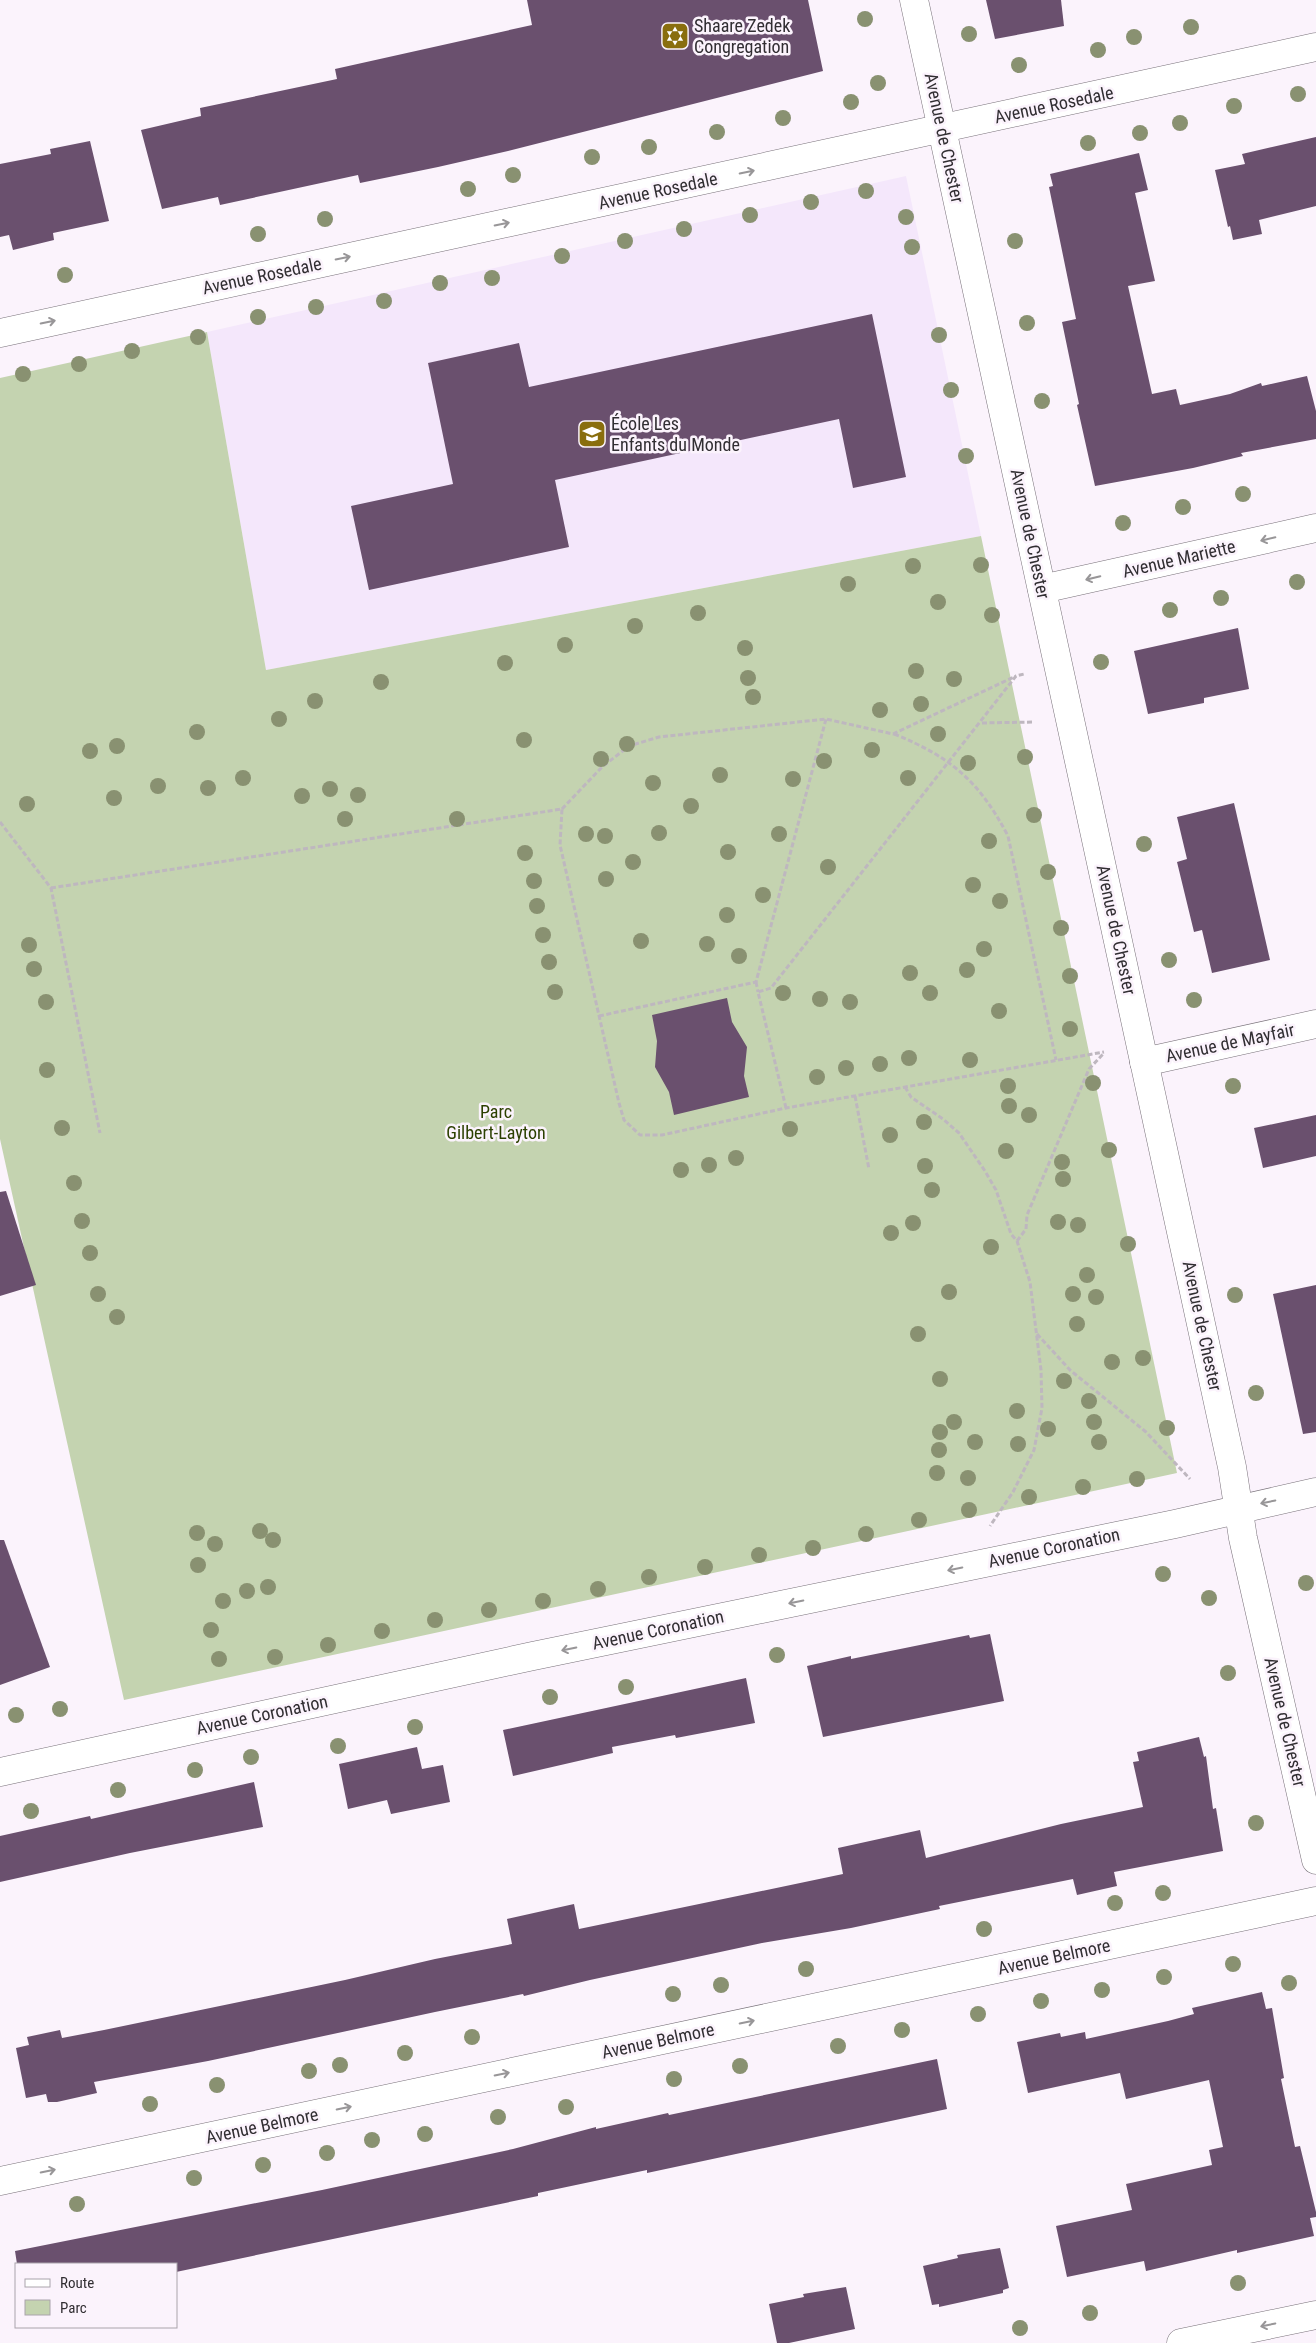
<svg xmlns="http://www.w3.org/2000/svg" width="1316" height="2343" viewBox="0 0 1316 2343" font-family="'Roboto Condensed',sans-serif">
<rect width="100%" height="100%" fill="#fbf3fc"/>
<path fill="#f4e7fb" d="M906 176 981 536 266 670 207 332Z"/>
<path fill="#c4d3b0" d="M207 332 266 670 981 536 1177 1473 124 1700 0 1139V378Z"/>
<g fill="#6a506e">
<path d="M527 0H808L823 71 508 151 438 167 360 183 358 175 220 205 218 197 162 209 141 130 201 116 200 108 337 79 335 69 532 25Z"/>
<path d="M986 0H1061L1064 26 995 39Z"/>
<path d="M1316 137V206L1259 220 1262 234 1233 240 1230 226 1228 227 1215 170 1245 164 1242 154Z"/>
<path d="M90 141 109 221 53 233 54 240 13 250 9 235 0 237V164L51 154 50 149Z"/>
<path d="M1139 153 1148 190 1135 193 1155 281 1128 286 1152 394 1176 389 1180 405 1230 394 1261 383 1262 386 1307 376 1316 411V439L1241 453 1243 456 1193 468 1095 486 1077 405 1079 404 1062 322 1076 319 1049 187 1053 186 1050 174Z"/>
<path d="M872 314 906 477 853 488 839 419 555 480 569 547 369 590 351 506 453 484 428 363 519 343 529 387Z"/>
<path d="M1238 628 1249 689 1204 698V703L1148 714 1134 651Z"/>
<path d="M1234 803 1270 960 1212 973 1202 930 1194 932 1177 862 1187 859 1177 817Z"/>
<path d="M727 998 732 1022 747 1047 744 1076 749 1097 674 1115 669 1092 655 1067 657 1041 652 1015Z"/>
<path d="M1316 1115V1156L1263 1168 1254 1128Z"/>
<path d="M6 1191 36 1285 0 1296V1192Z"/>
<path d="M1316 1285V1432L1303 1434 1273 1294Z"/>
<path d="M0 1540H4L50 1667 0 1685Z"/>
<path d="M990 1634 1004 1701 823 1737 807 1666 851 1656V1659L969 1635 970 1638Z"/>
<path d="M746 1678 755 1723 676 1738 675 1735 612 1747 613 1753 513 1776 503 1730Z"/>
<path d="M1199 1737 1204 1757 1206 1756 1213 1809 1216 1808 1223 1851 1114 1872 1117 1886 1077 1895 1073 1879 939 1906 940 1909 851 1928 762 1943 590 1980 524 1996 523 1994 435 2012 208 2061 94 2082 97 2093 57 2102H48L46 2094 26 2098 16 2048 29 2045 27 2037 60 2030 62 2038 104 2030 345 1980 435 1959 512 1944 507 1919 574 1904 579 1929 843 1874 838 1848 920 1830 926 1858 1061 1824 1143 1807 1133 1762 1139 1761 1137 1752Z"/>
<path d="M417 1747 422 1769 443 1765 450 1802 391 1814 387 1800 348 1809 339 1764Z"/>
<path d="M254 1782 263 1827 130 1853 0 1882V1836L90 1816 91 1819Z"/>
<path d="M1262 1992 1266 2009 1272 2008 1284 2078 1281 2079 1295 2147 1300 2146 1316 2212V2217L1310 2218 1314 2236 1237 2253V2250L1146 2271 1144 2261 1067 2277 1056 2226 1132 2210 1126 2184 1212 2165 1209 2150 1223 2147 1209 2080 1126 2099 1120 2073 1028 2093 1017 2042 1060 2033 1061 2037 1085 2032 1086 2039 1168 2021 1194 2014 1192 2008Z"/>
<path d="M937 2059 947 2109 647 2173V2170L538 2193V2196L176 2272V2264H17L15 2251 322 2190 513 2149 596 2127V2129L668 2113 669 2115Z"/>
<path d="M1000 2248 1009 2288 1003 2290V2293L939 2307V2304L932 2305 923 2266 958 2258 957 2255Z"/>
<path d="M846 2287 855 2329 789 2343H777L769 2304 804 2297 803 2294Z"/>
</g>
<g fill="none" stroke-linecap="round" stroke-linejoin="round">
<defs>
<g id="street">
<path d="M914 0 1232 1467 1243 1538 1316 1860"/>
<path d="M0 333 1316 47"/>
<path d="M1042 589 1316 528"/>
<path d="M1144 1062 1316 1024"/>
<path d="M0 1772 533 1656 1175 1524 1316 1492"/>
<path d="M0 2181 1316 1901"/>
<path d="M1181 2343 1316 2315"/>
</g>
</defs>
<use href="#street" stroke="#787179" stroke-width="29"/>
<g stroke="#beb7bf" stroke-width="3" stroke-dasharray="5 2.5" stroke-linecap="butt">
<path d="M982 723 1034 722"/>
<path d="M894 734C951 757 979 781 1008 836L1056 1060"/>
<path d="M562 809 602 767 629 746 659 737 826 719 893 734 1016 676"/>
<path d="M0 822 51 888 100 1133"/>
<path d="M51 888 562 809 560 845 619 1103 624 1120 640 1135H662L786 1108 1104 1052"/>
<path d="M756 982 758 992"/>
<path d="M599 1016 756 982 826 719"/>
<path d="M905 1087 911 1097 943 1119 959 1133 985 1171 996 1190 1011 1234 1017 1241 1030 1282 1041 1370 1042 1408 1034 1450 1013 1492 990 1526"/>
<path d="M855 1096 869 1169"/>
<path d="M786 1108 758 992 771 988 1016 676 1024 674"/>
<path d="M1017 1241 1026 1229 1027 1215 1089 1069 1104 1053"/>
<path d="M1037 1334 1070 1370 1146 1432 1190 1479"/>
</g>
<use href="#street" stroke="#fff" stroke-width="28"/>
</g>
<g fill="#899171">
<circle cx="865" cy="19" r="8"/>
<circle cx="1191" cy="27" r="8"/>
<circle cx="969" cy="34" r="8"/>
<circle cx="1134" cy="37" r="8"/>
<circle cx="1098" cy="50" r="8"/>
<circle cx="1019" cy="65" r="8"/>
<circle cx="878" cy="83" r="8"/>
<circle cx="1298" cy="94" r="8"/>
<circle cx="851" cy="102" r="8"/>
<circle cx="1234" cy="106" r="8"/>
<circle cx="783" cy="118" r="8"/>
<circle cx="1180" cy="123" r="8"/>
<circle cx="717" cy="132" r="8"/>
<circle cx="1140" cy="133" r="8"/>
<circle cx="1088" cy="143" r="8"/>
<circle cx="649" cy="147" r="8"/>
<circle cx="592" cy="157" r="8"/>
<circle cx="513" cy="175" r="8"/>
<circle cx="468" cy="189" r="8"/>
<circle cx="866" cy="191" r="8"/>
<circle cx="811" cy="202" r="8"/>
<circle cx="750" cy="215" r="8"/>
<circle cx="906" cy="217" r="8"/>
<circle cx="325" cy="219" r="8"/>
<circle cx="684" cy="229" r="8"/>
<circle cx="258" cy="234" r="8"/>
<circle cx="625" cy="241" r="8"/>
<circle cx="1015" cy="241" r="8"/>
<circle cx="912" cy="247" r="8"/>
<circle cx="562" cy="256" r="8"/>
<circle cx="65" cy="275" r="8"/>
<circle cx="492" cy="278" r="8"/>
<circle cx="440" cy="283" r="8"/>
<circle cx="384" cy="301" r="8"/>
<circle cx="316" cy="307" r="8"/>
<circle cx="258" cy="317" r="8"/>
<circle cx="1027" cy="323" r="8"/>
<circle cx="939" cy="335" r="8"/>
<circle cx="198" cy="337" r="8"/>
<circle cx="132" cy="351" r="8"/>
<circle cx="79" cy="364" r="8"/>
<circle cx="23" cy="374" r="8"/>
<circle cx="951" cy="390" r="8"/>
<circle cx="1042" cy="401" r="8"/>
<circle cx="966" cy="456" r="8"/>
<circle cx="1243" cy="494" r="8"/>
<circle cx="1183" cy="507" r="8"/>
<circle cx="1123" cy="523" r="8"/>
<circle cx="981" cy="565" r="8"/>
<circle cx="913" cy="566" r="8"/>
<circle cx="1297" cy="582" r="8"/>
<circle cx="848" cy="584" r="8"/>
<circle cx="1221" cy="598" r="8"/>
<circle cx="938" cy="602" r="8"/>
<circle cx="1170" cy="610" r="8"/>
<circle cx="698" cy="613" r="8"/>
<circle cx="992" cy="615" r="8"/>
<circle cx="635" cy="626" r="8"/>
<circle cx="565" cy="645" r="8"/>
<circle cx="745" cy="648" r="8"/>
<circle cx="1101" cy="662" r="8"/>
<circle cx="505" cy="663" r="8"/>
<circle cx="916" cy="671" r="8"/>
<circle cx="748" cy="678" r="8"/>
<circle cx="954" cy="679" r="8"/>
<circle cx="381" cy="682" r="8"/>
<circle cx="753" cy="697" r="8"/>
<circle cx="315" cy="701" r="8"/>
<circle cx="921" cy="704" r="8"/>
<circle cx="880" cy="710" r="8"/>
<circle cx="279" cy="719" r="8"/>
<circle cx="197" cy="732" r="8"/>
<circle cx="938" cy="734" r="8"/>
<circle cx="524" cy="740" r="8"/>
<circle cx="627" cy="744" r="8"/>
<circle cx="117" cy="746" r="8"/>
<circle cx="872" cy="750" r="8"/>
<circle cx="90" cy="751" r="8"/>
<circle cx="1025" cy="757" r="8"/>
<circle cx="601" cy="759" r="8"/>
<circle cx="824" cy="761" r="8"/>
<circle cx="968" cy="763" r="8"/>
<circle cx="720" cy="775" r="8"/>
<circle cx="243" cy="778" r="8"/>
<circle cx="908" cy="778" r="8"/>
<circle cx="793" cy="779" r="8"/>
<circle cx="653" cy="783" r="8"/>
<circle cx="158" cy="786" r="8"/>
<circle cx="208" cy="788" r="8"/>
<circle cx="330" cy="789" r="8"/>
<circle cx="358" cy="795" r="8"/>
<circle cx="302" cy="796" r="8"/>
<circle cx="114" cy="798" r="8"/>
<circle cx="27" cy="804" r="8"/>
<circle cx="691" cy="806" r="8"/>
<circle cx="1034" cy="815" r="8"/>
<circle cx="345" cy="819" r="8"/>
<circle cx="457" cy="819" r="8"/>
<circle cx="659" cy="833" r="8"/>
<circle cx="586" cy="834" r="8"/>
<circle cx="779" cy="834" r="8"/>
<circle cx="605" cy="836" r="8"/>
<circle cx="989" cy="841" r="8"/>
<circle cx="1144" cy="844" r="8"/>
<circle cx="728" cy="852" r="8"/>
<circle cx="525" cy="853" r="8"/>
<circle cx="633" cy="862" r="8"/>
<circle cx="828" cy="867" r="8"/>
<circle cx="1048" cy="872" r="8"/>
<circle cx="606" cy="879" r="8"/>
<circle cx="534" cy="881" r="8"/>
<circle cx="973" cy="885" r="8"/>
<circle cx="763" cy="895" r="8"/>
<circle cx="1000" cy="901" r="8"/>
<circle cx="537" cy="906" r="8"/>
<circle cx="727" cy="915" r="8"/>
<circle cx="1061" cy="928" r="8"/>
<circle cx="543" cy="935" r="8"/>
<circle cx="641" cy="941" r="8"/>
<circle cx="707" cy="944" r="8"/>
<circle cx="29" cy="945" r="8"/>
<circle cx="984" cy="949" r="8"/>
<circle cx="739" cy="956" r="8"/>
<circle cx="1169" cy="960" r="8"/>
<circle cx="549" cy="962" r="8"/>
<circle cx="34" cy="969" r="8"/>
<circle cx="967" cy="970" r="8"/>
<circle cx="910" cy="973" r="8"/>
<circle cx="1070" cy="976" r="8"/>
<circle cx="555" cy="992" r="8"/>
<circle cx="783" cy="993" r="8"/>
<circle cx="930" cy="993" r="8"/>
<circle cx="820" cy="999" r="8"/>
<circle cx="1194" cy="1000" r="8"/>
<circle cx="46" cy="1002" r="8"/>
<circle cx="850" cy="1002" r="8"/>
<circle cx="999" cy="1011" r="8"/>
<circle cx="1070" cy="1029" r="8"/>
<circle cx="909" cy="1058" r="8"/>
<circle cx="970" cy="1060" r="8"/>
<circle cx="880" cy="1064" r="8"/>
<circle cx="846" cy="1068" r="8"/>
<circle cx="47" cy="1070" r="8"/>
<circle cx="817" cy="1077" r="8"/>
<circle cx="1093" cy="1083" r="8"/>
<circle cx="1008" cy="1086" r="8"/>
<circle cx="1233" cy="1086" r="8"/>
<circle cx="1009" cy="1106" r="8"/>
<circle cx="1029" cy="1115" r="8"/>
<circle cx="924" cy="1122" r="8"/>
<circle cx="62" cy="1128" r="8"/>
<circle cx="790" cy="1129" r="8"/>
<circle cx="890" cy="1135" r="8"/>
<circle cx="1109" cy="1150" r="8"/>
<circle cx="1006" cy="1151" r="8"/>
<circle cx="736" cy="1158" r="8"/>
<circle cx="1062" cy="1162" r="8"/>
<circle cx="709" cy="1165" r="8"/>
<circle cx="925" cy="1166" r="8"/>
<circle cx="681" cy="1170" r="8"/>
<circle cx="1063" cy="1179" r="8"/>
<circle cx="74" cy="1183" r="8"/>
<circle cx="932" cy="1190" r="8"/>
<circle cx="82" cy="1221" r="8"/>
<circle cx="1058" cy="1222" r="8"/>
<circle cx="913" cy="1223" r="8"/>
<circle cx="1078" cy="1225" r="8"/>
<circle cx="891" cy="1233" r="8"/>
<circle cx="1128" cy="1244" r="8"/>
<circle cx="991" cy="1247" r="8"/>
<circle cx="90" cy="1253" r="8"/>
<circle cx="1087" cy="1275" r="8"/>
<circle cx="949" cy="1292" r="8"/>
<circle cx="98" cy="1294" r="8"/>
<circle cx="1073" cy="1294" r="8"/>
<circle cx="1235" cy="1295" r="8"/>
<circle cx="1096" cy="1297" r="8"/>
<circle cx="117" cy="1317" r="8"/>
<circle cx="1077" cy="1324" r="8"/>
<circle cx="918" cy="1334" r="8"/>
<circle cx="1143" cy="1358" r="8"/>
<circle cx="1112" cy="1362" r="8"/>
<circle cx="940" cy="1379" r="8"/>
<circle cx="1064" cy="1381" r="8"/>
<circle cx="1256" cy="1393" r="8"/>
<circle cx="1089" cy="1401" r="8"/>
<circle cx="1017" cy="1411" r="8"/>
<circle cx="954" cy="1422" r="8"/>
<circle cx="1094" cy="1422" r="8"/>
<circle cx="1167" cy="1428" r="8"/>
<circle cx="1048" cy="1429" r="8"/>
<circle cx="940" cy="1432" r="8"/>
<circle cx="975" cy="1442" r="8"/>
<circle cx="1099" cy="1442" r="8"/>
<circle cx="1018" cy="1444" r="8"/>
<circle cx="939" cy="1450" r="8"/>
<circle cx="937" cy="1473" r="8"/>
<circle cx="968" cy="1478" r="8"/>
<circle cx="1137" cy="1479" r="8"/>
<circle cx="1083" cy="1487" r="8"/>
<circle cx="1029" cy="1497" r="8"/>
<circle cx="969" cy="1510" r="8"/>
<circle cx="919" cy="1520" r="8"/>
<circle cx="260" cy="1531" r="8"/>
<circle cx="197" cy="1533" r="8"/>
<circle cx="866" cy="1534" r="8"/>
<circle cx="273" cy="1540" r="8"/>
<circle cx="215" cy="1544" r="8"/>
<circle cx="813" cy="1548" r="8"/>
<circle cx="759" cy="1555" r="8"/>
<circle cx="198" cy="1565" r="8"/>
<circle cx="705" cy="1567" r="8"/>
<circle cx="1163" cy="1574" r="8"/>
<circle cx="649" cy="1577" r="8"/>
<circle cx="1306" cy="1583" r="8"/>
<circle cx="268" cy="1587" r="8"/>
<circle cx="598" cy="1589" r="8"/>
<circle cx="247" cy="1591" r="8"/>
<circle cx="1209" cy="1598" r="8"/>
<circle cx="223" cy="1601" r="8"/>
<circle cx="543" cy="1601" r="8"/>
<circle cx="489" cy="1610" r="8"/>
<circle cx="435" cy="1620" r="8"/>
<circle cx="211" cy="1630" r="8"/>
<circle cx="382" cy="1631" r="8"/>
<circle cx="328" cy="1645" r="8"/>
<circle cx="777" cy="1655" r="8"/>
<circle cx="275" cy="1657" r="8"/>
<circle cx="219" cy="1659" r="8"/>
<circle cx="1228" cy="1673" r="8"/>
<circle cx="626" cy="1687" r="8"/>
<circle cx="550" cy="1697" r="8"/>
<circle cx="60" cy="1709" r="8"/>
<circle cx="16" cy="1715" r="8"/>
<circle cx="415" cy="1727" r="8"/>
<circle cx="338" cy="1746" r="8"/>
<circle cx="251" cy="1757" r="8"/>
<circle cx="195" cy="1770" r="8"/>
<circle cx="118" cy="1790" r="8"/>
<circle cx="31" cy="1811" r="8"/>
<circle cx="1256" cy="1823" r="8"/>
<circle cx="1163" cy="1893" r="8"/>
<circle cx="1115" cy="1903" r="8"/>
<circle cx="984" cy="1929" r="8"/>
<circle cx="1233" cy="1964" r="8"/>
<circle cx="806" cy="1969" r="8"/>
<circle cx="1164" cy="1977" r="8"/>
<circle cx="1289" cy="1983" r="8"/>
<circle cx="721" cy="1985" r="8"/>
<circle cx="1102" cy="1990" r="8"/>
<circle cx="673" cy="1994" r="8"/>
<circle cx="1041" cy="2001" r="8"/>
<circle cx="978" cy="2014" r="8"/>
<circle cx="902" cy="2030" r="8"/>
<circle cx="472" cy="2037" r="8"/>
<circle cx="838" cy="2046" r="8"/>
<circle cx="405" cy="2053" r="8"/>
<circle cx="340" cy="2065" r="8"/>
<circle cx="740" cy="2066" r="8"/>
<circle cx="309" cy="2071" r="8"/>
<circle cx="674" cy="2079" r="8"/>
<circle cx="217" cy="2085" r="8"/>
<circle cx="150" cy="2104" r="8"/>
<circle cx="566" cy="2107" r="8"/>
<circle cx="498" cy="2117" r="8"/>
<circle cx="425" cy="2134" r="8"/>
<circle cx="372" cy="2140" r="8"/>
<circle cx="327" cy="2153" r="8"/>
<circle cx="263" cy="2165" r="8"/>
<circle cx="194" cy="2178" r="8"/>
<circle cx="77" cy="2204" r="8"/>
<circle cx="1238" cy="2283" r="8"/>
<circle cx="1090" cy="2313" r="8"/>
<circle cx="1020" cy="2328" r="8"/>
</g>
<defs><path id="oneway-shaft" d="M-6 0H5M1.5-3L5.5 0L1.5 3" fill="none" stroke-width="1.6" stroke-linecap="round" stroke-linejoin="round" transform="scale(1.25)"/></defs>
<g stroke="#989698">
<use href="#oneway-shaft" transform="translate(747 172) rotate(-12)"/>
<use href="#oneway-shaft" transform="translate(502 224) rotate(-12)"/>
<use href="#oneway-shaft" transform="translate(343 258) rotate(-12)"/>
<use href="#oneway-shaft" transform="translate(48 322) rotate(-12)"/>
<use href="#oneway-shaft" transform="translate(1268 539) rotate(167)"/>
<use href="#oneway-shaft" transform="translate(1093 578) rotate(167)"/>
<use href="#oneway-shaft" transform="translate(1268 1502) rotate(168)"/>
<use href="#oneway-shaft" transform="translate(955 1569) rotate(168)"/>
<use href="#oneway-shaft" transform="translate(796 1602) rotate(168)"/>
<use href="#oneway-shaft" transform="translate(569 1649) rotate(168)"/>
<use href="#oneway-shaft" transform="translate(747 2022) rotate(-12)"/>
<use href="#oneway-shaft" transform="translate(502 2074) rotate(-12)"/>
<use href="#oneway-shaft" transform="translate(344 2108) rotate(-12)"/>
<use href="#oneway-shaft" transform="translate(48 2171) rotate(-12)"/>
<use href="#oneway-shaft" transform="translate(1268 2325) rotate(168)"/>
</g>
<defs>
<symbol id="synagogue-square" viewBox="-11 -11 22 22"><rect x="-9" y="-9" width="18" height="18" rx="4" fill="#896e0e" stroke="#fbf3fc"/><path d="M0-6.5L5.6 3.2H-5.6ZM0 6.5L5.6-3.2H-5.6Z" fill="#fff"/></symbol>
<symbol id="school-square" viewBox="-11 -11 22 22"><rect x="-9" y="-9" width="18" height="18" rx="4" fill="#896e0e" stroke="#fbf3fc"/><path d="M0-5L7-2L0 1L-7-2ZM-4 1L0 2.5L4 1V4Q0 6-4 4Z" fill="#fff"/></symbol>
</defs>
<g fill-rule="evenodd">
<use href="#synagogue-square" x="659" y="20" width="32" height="32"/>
<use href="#school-square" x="576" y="418" width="32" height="32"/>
</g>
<g text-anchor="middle" stroke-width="5" stroke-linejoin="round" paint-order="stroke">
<g font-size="18" fill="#312e32" stroke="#fbf3fc" text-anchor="start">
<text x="694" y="32">Shaare Zedek<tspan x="694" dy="21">Congregation</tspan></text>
<text x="611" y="430">École Les<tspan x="611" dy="21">Enfants du Monde</tspan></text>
</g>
<g font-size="18" fill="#312e32" stroke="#fbf3fc">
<text transform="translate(1054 105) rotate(-12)" y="6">Avenue Rosedale</text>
<text transform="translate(944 138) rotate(78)" y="6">Avenue de Chester</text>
<text transform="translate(658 191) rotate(-12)" y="6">Avenue Rosedale</text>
<text transform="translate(262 276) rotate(-12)" y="6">Avenue Rosedale</text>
<text transform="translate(1030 534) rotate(78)" y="6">Avenue de Chester</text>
<text transform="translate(1179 559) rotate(-13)" y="6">Avenue Mariette</text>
<text transform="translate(1116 930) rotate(78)" y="6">Avenue de Chester</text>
<text transform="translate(1230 1043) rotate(-12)" y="6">Avenue de Mayfair</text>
<text transform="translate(1202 1326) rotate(78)" y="6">Avenue de Chester</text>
<text transform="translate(1054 1548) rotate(-12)" y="6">Avenue Coronation</text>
<text transform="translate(658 1630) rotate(-12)" y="6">Avenue Coronation</text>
<text transform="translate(262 1715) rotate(-12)" y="6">Avenue Coronation</text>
<text transform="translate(1285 1722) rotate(77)" y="6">Avenue de Chester</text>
<text transform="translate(1054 1957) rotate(-12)" y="6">Avenue Belmore</text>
<text transform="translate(658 2041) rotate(-12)" y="6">Avenue Belmore</text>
<text transform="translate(262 2126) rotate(-12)" y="6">Avenue Belmore</text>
</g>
<g font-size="18" fill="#2c4000" stroke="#fbf3fc">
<text x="496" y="1118">Parc<tspan x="496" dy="21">Gilbert-Layton</tspan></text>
</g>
</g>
<rect x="15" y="2263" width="162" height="65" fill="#fbf3fc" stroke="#aaa4ab"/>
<rect x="25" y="2279" width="25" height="8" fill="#ffffff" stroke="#aaa4ab"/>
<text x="60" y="2288" font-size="15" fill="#312e32">Route</text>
<rect x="25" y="2300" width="25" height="15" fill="#c4d3b0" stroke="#aaa4ab"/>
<text x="60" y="2313" font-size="15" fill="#312e32">Parc</text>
</svg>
